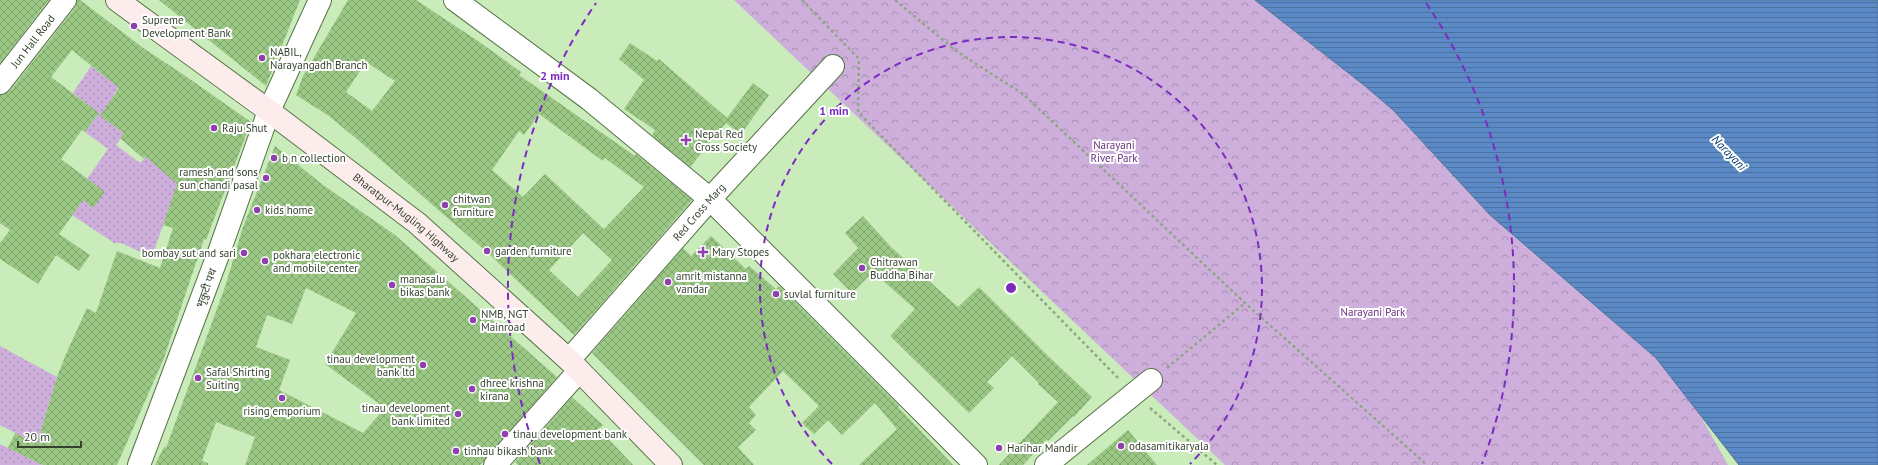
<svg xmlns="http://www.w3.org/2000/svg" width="1878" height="465" viewBox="0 0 1878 465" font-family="'PT Sans','Noto Sans Devanagari',sans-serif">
<defs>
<pattern id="grass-dots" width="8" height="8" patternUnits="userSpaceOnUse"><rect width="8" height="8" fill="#ceafdc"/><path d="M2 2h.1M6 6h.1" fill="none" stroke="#a890b3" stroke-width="1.8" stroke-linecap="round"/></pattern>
<pattern id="park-crowns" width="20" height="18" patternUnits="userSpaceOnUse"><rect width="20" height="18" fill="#ceafdc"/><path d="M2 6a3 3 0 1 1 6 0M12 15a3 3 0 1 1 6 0" fill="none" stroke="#a890b3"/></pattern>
<pattern id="water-rules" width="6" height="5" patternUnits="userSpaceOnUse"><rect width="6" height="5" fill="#5b8ac6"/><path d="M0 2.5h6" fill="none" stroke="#4c72a1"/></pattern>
<pattern id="building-cross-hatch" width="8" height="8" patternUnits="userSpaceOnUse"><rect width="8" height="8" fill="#9bc884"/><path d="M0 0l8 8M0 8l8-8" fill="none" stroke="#7fa46c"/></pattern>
</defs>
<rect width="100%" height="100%" fill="#caebba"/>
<g fill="url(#grass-dots)">
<path d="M91 66 104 76 109 70 123 81 114 94 117 97 116 122 114 126 124 133 116 145 140 163 146 157 181 173 152 257 121 243H114L72 215 87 179 108 149 85 132 99 113 73 93Z"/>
<path d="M0 346 57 377 37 444 0 425Z"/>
<path d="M0 444 43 465H0Z"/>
</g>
<path fill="url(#park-crowns)" d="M734 0H1255L1365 86 1393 110 1490 215 1656 358 1696 408 1728 465H1225Z"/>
<path fill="url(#water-rules)" stroke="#507498" d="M1255 0H1878V465H1739L1656 358 1490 215 1393 110 1365 86Z"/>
<g fill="url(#building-cross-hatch)" fill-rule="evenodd">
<path d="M0 0H49L0 63Z"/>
<path d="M77 0H80L146 50 184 75 251 122 206 240 204 239 164 358 117 465H43L8 448 15 433 37 444 57 377 66 354 87 308 96 313 117 251 160 268 173 228 163 225 177 184 146 157 144 159 120 138 124 133 100 116 119 88 72 50 51 77 99 113 85 132 82 130 61 159 105 192 93 208 83 200 59 234 90 255 79 271 56 255 38 284 0 259V243L10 230 0 223V95L5 94 10 91 75 8Z"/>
<path d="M159 0H300L266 86Z"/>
<path d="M348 0H416L478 41 521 72 519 75 635 156 636 154 692 200 574 335 489 254 358 140 329 116 296 95 303 76ZM366 62 395 81 372 111 346 92ZM539 114 603 161 605 158 644 187 604 229 545 174 523 197 492 170 519 131 524 135ZM583 233 612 260 578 297 549 270Z"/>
<path d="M630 43 657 61 659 59 727 118 753 83 769 95 741 134 726 123 690 167 652 135 655 130 624 109 644 80 619 59Z"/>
<path d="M275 146 323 185 395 235 557 377 480 465H245L255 437 216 422 202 461 208 463V465H155L164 447 166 448 225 287 243 227ZM306 288 356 313 325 364 385 408 363 433 279 390 290 360 256 347 267 315 292 324Z"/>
<path d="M863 216 891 247 958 307 979 287 1048 356 1092 397 1074 417 1073 416 1048 441 1047 439 1023 465H999L1058 402 1038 384 1039 383 1012 356 987 382 994 388 969 413 890 336 915 309 873 272 852 293 833 274 858 248 845 233Z"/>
<path d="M711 236 746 269 749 266 776 289 779 286 899 406 898 407 953 465H859L897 429 875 403 842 435 828 420 814 434 802 423 819 406 783 371 749 407 756 415 749 423 756 430 738 447 754 465H704L592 353 683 248 691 256Z"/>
<path d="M572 397 603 425 599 429 633 465H518L515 462Z"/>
<path d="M1128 430 1157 465H1087Z"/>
</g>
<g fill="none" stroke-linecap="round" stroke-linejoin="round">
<defs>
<g id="street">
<path d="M455 0 589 99 710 199 976 465"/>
<path id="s1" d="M0 83 65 0"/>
<path id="s2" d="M569 360 710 199 833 66"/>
<path d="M139 465 218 255 269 111 320 0"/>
<path d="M495 465 579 371"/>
<path d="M1046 465 1151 380"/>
</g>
<g id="secondary">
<path id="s3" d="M117 0 269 111 417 223 569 360 671 465"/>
</g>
</defs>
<use href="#street" stroke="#567348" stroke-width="24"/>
<use href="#secondary" stroke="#567348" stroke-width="24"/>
<g stroke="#8ea782" stroke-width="2.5" stroke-dasharray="3 3" stroke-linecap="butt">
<path d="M802 0 859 59 858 112 1119 379"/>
<path d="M895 0 956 51 1023 94 1245 303 1427 465"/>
<path d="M1167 368 1245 303"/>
<path d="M1150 408 1217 465"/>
</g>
<use href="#street" stroke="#fff" stroke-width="22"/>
<use href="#secondary" stroke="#fcecec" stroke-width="22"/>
</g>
<g fill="none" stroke="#7b2cbf" stroke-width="2" stroke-dasharray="7 5">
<path d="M832 464A251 251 0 1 1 1190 464"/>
<path d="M540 464A503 503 0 0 1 596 3M1426 3A503 503 0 0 1 1482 464"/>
</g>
<g fill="#903faf" stroke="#fff" stroke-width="1.5">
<circle cx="134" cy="26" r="4"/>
<circle cx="262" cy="58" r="4"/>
<circle cx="214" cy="128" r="4"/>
<path d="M684 134h4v4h4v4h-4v4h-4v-4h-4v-4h4z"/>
<circle cx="274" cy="158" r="4"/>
<circle cx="266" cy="178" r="4"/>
<circle cx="445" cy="205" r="4"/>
<circle cx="257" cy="210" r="4"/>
<circle cx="487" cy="251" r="4"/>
<path d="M701 246h4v4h4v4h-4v4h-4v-4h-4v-4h4z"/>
<circle cx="244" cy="253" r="4"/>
<circle cx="265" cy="261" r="4"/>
<circle cx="862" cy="268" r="4"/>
<circle cx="668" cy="282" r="4"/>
<circle cx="392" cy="285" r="4"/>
<circle cx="776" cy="294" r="4"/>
<circle cx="473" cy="320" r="4"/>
<circle cx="423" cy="365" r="4"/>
<circle cx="198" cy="378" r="4"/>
<circle cx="472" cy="389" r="4"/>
<circle cx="282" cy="398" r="4"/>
<circle cx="458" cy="414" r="4"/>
<circle cx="505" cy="434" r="4"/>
<circle cx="1121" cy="446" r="4"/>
<circle cx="999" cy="448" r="4"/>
<circle cx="456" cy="451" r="4"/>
</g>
<g text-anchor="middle" stroke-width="4" stroke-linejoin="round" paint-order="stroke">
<g font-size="11" fill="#35422e" stroke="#fff" text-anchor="start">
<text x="142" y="24">Supreme<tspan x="142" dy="13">Development Bank</tspan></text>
<text x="270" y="56">NABIL,<tspan x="270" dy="13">Narayangadh Branch</tspan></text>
<text x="222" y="132">Raju Shut</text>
<text x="695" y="138">Nepal Red<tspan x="695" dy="13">Cross Society</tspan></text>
<text x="282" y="162">b n collection</text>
<text x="258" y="176" text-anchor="end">ramesh and sons<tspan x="258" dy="13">sun chandi pasal</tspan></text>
<text x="453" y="203">chitwan<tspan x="453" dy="13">furniture</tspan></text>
<text x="265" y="214">kids home</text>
<text x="495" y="255">garden furniture</text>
<text x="712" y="256">Mary Stopes</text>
<text x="236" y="257" text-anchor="end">bombay sut and sari</text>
<text x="273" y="259">pokhara electronic<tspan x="273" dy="13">and mobile center</tspan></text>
<text x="870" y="266">Chitrawan<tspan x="870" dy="13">Buddha Bihar</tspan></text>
<text x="676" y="280">amrit mistanna<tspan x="676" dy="13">vandar</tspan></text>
<text x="400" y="283">manasalu<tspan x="400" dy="13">bikas bank</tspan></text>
<text x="784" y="298">suvlal furniture</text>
<text x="481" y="318">NMB, NGT<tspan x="481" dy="13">Mainroad</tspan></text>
<text x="415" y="363" text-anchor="end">tinau development<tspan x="415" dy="13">bank ltd</tspan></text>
<text x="206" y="376">Safal Shirting<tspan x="206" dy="13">Suiting</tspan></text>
<text x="480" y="387">dhree krishna<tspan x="480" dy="13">kirana</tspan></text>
<text x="450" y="412" text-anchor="end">tinau development<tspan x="450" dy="13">bank limited</tspan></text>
<text x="282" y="415" text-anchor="middle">rising emporium</text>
<text x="513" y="438">tinau development bank</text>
<text x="1129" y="450">odasamitikaryala</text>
<text x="1007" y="452">Harihar Mandir</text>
<text x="464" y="455">tinhau bikash bank</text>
</g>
<g font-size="11" fill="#35422e" stroke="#fff">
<text dy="4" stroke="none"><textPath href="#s1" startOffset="53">Jun Hall Road</textPath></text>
<text dy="4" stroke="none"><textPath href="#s2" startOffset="197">Red Cross Marg</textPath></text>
<text dy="4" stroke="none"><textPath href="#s3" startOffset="362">Bharatpur-Mugling Highway</textPath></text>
<text transform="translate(206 288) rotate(-70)" y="4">भृकुटी पथ</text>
</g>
<g font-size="11" fill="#672e7d" stroke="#fff">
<text x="1114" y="149">Narayani<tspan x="1114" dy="13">River Park</tspan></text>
<text x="1373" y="316">Narayani Park</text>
</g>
<g font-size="12" font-style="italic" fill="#0b3b73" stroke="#fff">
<text transform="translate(1729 153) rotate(46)" y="4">Narayani</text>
</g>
</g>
<circle cx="1011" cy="288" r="6" fill="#7b2cbf" stroke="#fff" stroke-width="2"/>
<g font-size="12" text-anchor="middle" font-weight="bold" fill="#7b2cbf" stroke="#fff" stroke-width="4" stroke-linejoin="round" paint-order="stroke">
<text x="555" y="80">2 min</text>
<text x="834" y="115">1 min</text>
</g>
<path d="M18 441v6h63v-6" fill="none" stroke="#35422e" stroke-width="2"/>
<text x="24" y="441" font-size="12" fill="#35422e" stroke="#ffffff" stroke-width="3" paint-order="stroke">20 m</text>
</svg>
